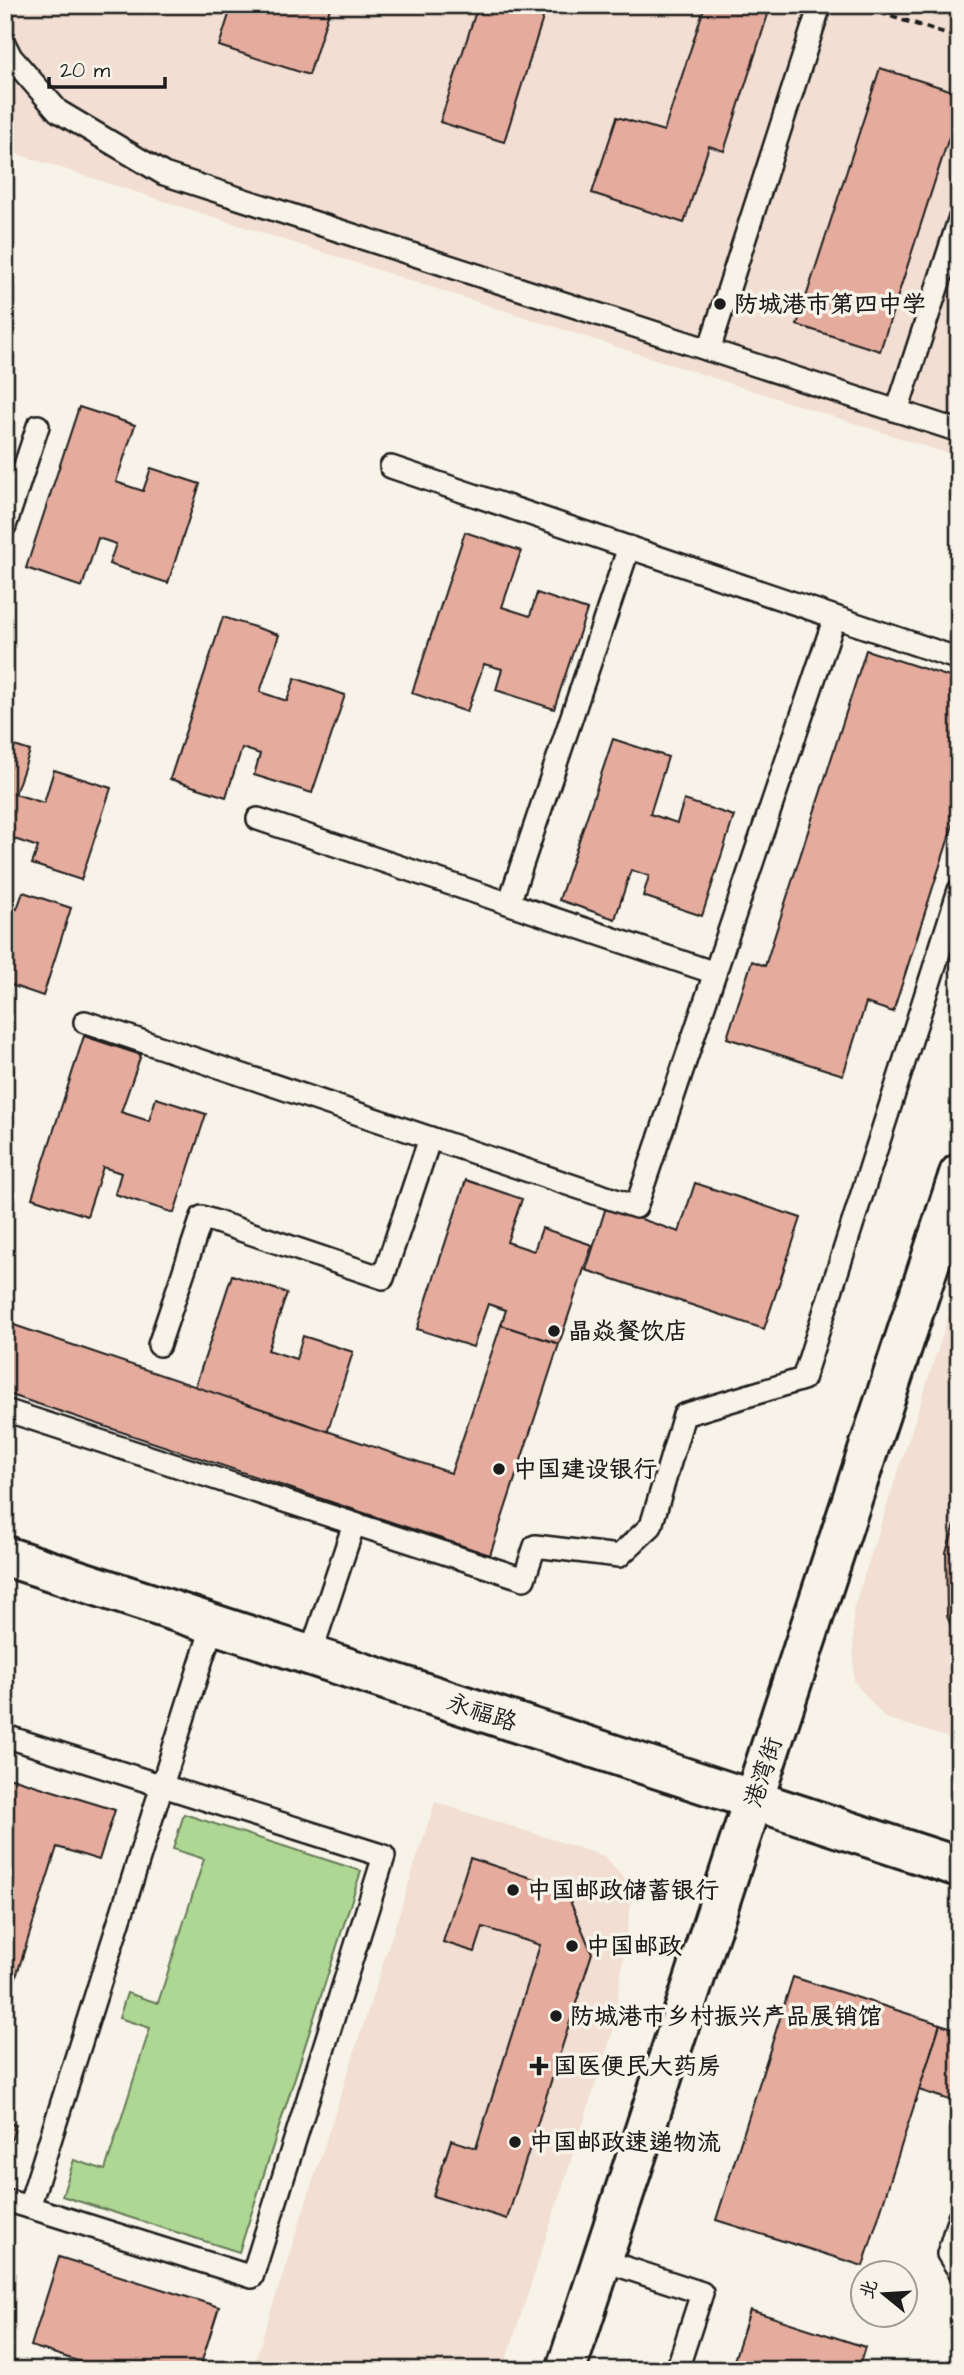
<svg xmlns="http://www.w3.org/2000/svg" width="964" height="2375" viewBox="0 0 964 2375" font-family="'Architects Daughter','LXGW WenKai TC',sans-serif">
<rect width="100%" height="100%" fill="#f7f3e8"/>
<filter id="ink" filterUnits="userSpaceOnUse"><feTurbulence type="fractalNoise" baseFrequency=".0143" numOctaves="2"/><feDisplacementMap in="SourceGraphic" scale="14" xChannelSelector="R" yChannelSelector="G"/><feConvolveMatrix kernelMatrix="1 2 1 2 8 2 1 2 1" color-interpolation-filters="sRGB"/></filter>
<g filter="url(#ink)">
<g fill="#f2ded2">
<path d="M5 5H959V457L5 150Z"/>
<path d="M959 1284V1741L885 1718 854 1682 853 1610Z"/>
<path d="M435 1802 604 1856 633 1889 613 2031 503 2370H252Z"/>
</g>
<path fill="#aed793" stroke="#657a58" stroke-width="2" d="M184 1814 361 1871 239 2252 62 2196 74 2160 105 2170 150 2028 119 2018 127 1993 158 2003 204 1859 173 1849Z"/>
<g fill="#e5ac9e" stroke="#1c1c1c" stroke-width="2">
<path d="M232 5H331L309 75 219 46Z"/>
<path d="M478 5H547L504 142 440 122Z"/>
<path d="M705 5H771L724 151 709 146 684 223 592 193 617 117 664 131Z"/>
<path d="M880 68 959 93V106L880 351 797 325Z"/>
<path d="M79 407 135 425 116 482 143 491 151 468 200 484 168 583 109 564 116 544 98 538 82 587 26 568Z"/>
<path d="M465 532 521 551 502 607 530 616 537 593 587 610 554 709 496 690 502 669 484 664 467 712 412 693Z"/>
<path d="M223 617 279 635 260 692 287 701 295 678 345 695 312 793 254 775 260 754 242 748 226 797 170 779Z"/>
<path d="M866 650 959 680V806L893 1012 866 1003 843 1075 727 1038 752 961 765 966Z"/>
<path d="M613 739 668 757 650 814 677 823 684 800 734 816 702 916 643 896 649 876 631 870 615 919 559 900Z"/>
<path d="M5 743 30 751 15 794 44 803 54 770 111 788 81 880 32 864 38 847 5 836Z"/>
<path d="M23 892 71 908 43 996 5 983V905L17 909Z"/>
<path d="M84 1036 141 1055 121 1112 149 1121 156 1098 206 1114 174 1213 115 1194 121 1173 103 1167 87 1216 32 1198Z"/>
<path d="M466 1180 522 1199 507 1242 534 1251 542 1228 592 1245 559 1344 501 1325 506 1310 488 1304 473 1347 417 1329Z"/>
<path d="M695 1183 801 1218 764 1329 586 1270 606 1207 679 1232Z"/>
<path d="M232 1275 287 1293 268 1350 296 1359 303 1336 353 1352 321 1452 262 1432 268 1412 250 1405 234 1455 179 1436Z"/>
<path d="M5 1322 451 1473 501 1325 559 1344 490 1555 5 1393Z"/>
<path d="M959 1513V1645L947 1616 946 1552Z"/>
<path d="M8 1777 115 1810 99 1860 57 1847 5 2012V1786Z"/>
<path d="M470 1858 565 1889 592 1953 507 2219 433 2196 451 2140 476 2148 540 1945 483 1927 475 1952 443 1942Z"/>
<path d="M793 1977 940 2024 863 2266 716 2220Z"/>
<path d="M940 2024 959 2030V2103L919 2090Z"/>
<path d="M5 2122 16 2125 5 2159Z"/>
<path d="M59 2257 219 2307 199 2370H106L31 2346Z"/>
<path d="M750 2310 865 2347 858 2370H731Z"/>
</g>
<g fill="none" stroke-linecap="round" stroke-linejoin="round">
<defs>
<g id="lane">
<path d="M820 5 709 350 959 431"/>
<path d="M5 45 11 57 58 111 164 174 709 350"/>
<path d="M897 411 959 220"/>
<path d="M391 467 959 659"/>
<path d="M5 526 38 426"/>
<path d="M258 819 715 973"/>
<path d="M509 903 629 547"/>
<path d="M85 1022 636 1207 835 617"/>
<path d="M159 1345 202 1217 383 1278 430 1138"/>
<path d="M5 1410 524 1579 535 1546 619 1556 651 1526 684 1415 803 1379 959 890"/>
<path d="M310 1656 354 1524"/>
<path d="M5 1736 384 1856 252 2277 29 2207 213 1624"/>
<path d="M5 2200 29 2207"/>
<path d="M959 2217 948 2254 959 2271"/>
<path d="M602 2260 702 2293 677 2370"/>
</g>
<path id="street" d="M566 2370 959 1174"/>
<path id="secondary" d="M5 1556 959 1867"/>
</defs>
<use href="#lane" stroke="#1c1c1c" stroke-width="26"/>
<use href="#street" stroke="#1c1c1c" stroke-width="44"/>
<use href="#secondary" stroke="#1c1c1c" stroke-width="44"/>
<path stroke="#1c1c1c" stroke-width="4.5" stroke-dasharray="7 5" stroke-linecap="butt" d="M857 5 959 38"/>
<use href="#lane" stroke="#f7f3e8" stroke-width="21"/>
<use href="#street" stroke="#f7f3e8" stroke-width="38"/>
<use href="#secondary" stroke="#f7f3e8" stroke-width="38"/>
</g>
</g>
<g fill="#1c1c1c" stroke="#f7f3e8" stroke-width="2.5">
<circle cx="720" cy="304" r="7"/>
<circle cx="554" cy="1331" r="7"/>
<circle cx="499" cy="1469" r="7"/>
<circle cx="513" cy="1890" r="7"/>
<circle cx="572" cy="1946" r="7"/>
<circle cx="556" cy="2016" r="7"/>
<path d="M535.5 2055.5h7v7h7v7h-7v7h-7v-7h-7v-7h7z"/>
<circle cx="515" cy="2142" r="7"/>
</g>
<g text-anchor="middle" stroke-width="7" stroke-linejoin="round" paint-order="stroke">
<g font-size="24" font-weight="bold" fill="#1c1c1c" stroke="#f7f3e8" text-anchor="start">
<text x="734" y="312">防城港市第四中学</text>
<text x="568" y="1339">晶焱餐饮店</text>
<text x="513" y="1477">中国建设银行</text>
<text x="527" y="1898">中国邮政储蓄银行</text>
<text x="586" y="1954">中国邮政</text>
<text x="570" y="2024">防城港市乡村振兴产品展销馆</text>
<text x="553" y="2074">国医便民大药房</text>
<text x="529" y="2150">中国邮政速递物流</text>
</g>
<g font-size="24" fill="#1c1c1c" stroke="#f7f3e8">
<text transform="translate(482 1712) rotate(18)" y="8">永福路</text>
<text transform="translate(763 1772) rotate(-72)" y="8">港湾街</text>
</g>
</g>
<rect width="964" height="2375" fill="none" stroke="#f7f3e8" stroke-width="28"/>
<rect x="14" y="14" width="936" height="2347" fill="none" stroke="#1c1c1c" stroke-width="2.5" filter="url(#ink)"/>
<g transform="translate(884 2294) rotate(288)"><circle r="33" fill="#f7f3e8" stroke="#9f9d96" stroke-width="2"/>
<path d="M0-5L12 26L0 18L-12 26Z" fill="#1c1c1c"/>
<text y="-10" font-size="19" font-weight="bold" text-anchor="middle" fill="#1c1c1c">北</text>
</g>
<path d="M49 77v10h116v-10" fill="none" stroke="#1c1c1c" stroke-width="3.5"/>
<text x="60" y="77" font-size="21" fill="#1c1c1c" stroke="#f7f3e8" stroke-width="5" paint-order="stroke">20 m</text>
</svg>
